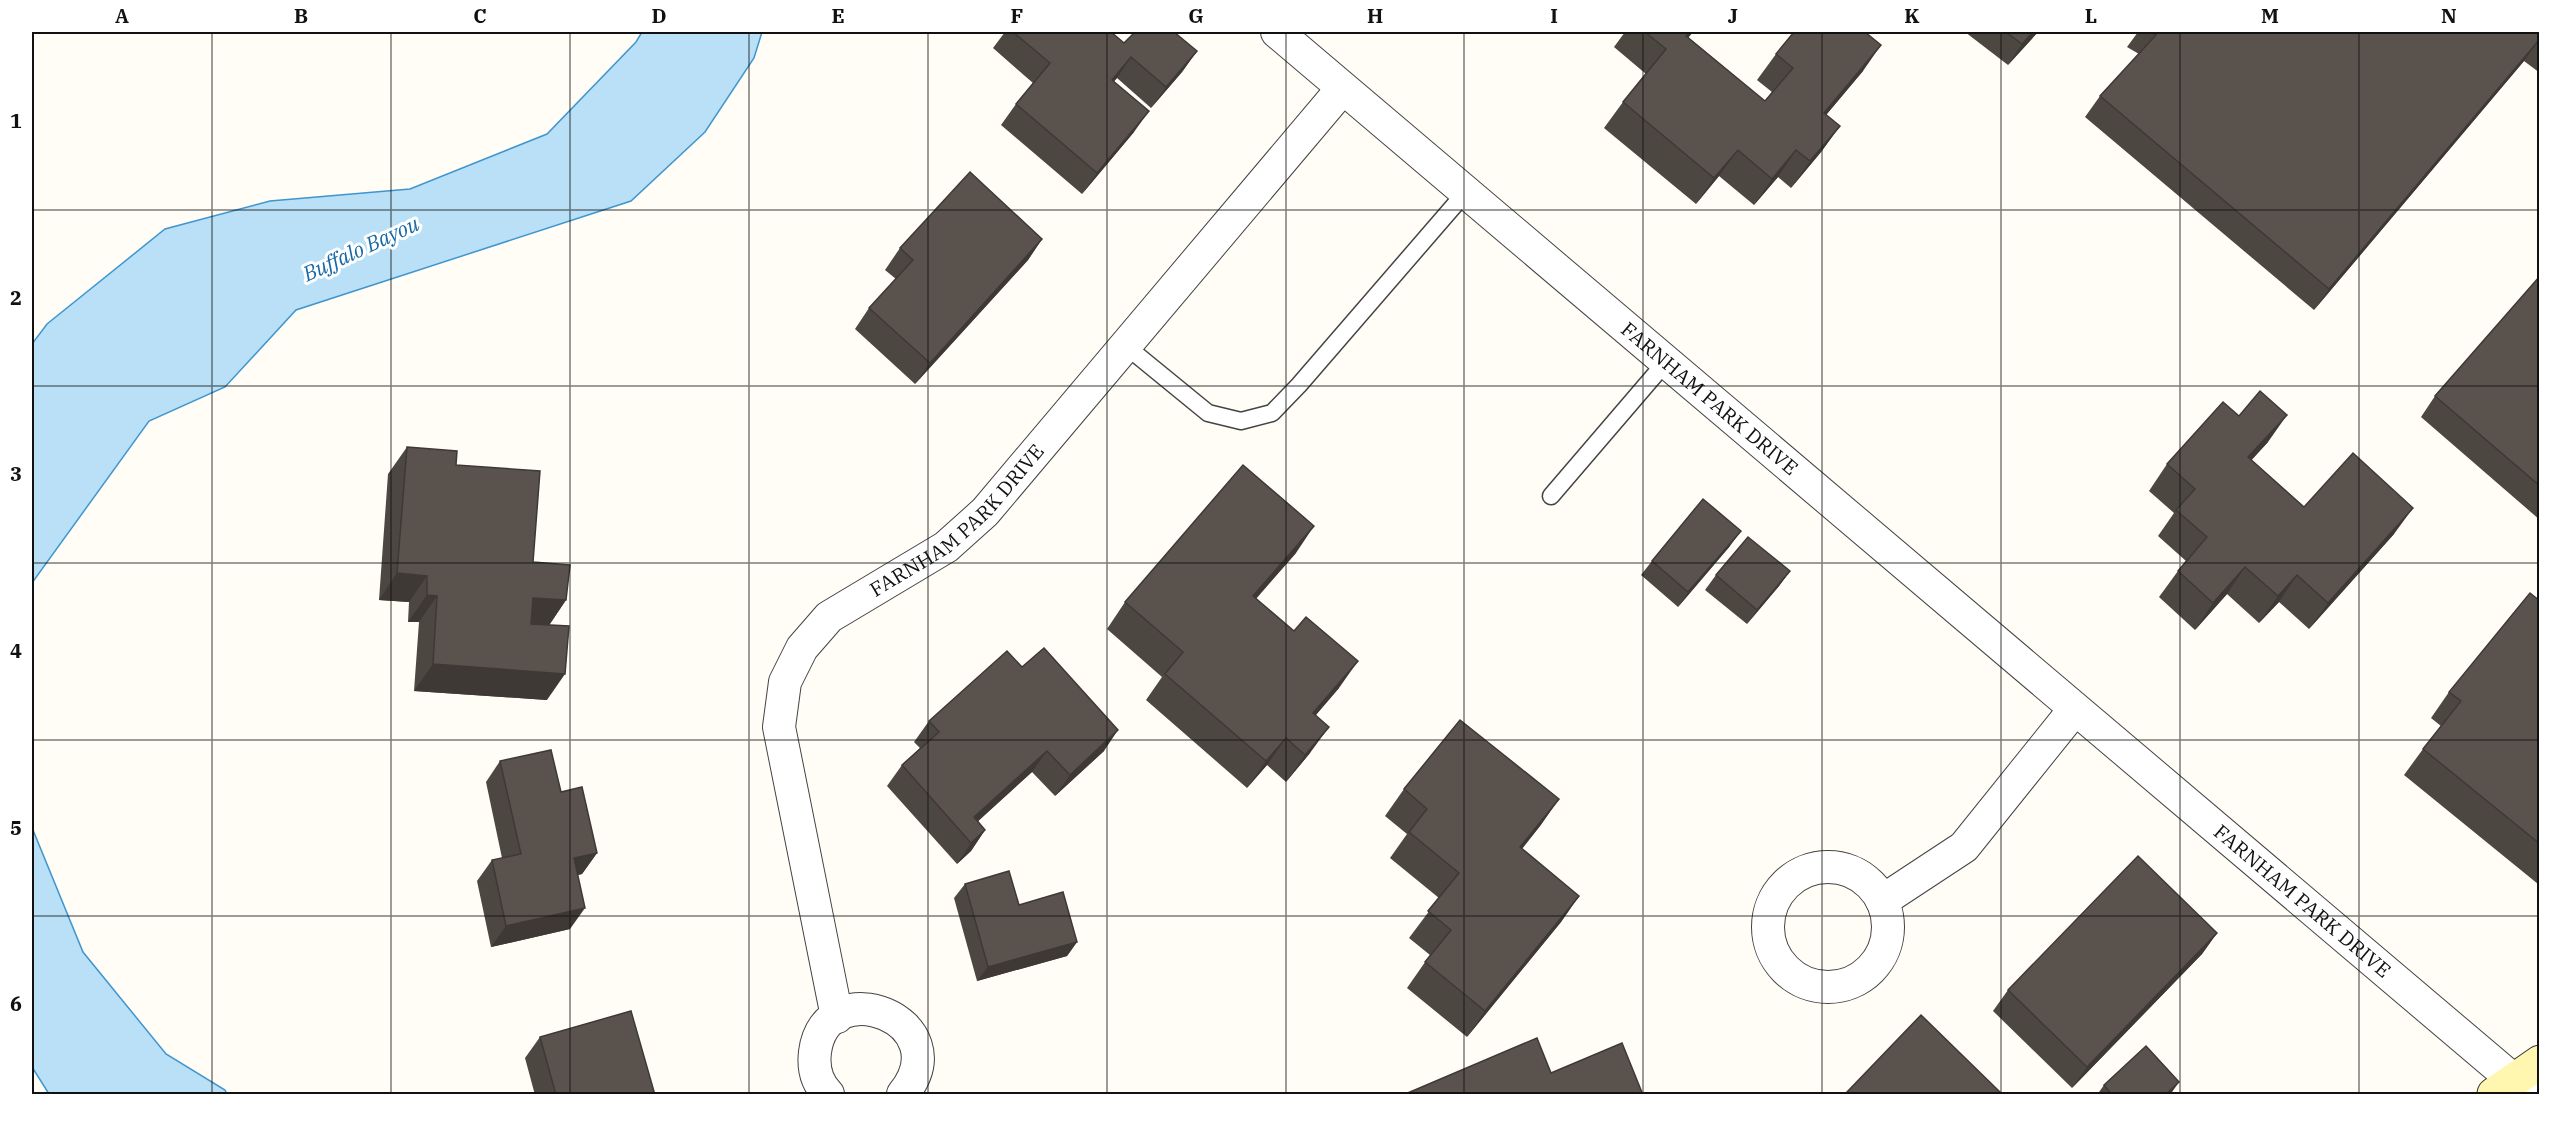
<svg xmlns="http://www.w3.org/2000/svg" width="2571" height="1126" viewBox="0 0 2571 1126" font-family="'IBM Plex Serif',serif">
<rect width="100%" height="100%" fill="#fffdf5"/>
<g fill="#b9e0f7" stroke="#3f96cf" stroke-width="1.5">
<path d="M642 32H762L754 58 705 132 631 201 296 310 225 387 149 421 32 583V344L47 324 165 229 270 201 410 189 547 134 636 42Z"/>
<path d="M32 816 33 830 83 952 166 1054 225 1090 227 1094H49L32 1067Z"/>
</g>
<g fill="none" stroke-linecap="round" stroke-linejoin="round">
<defs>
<g id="lane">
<path d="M1126 346 1208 413 1241 421 1272 413 1299 385 1465 193"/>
<path d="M1551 496 1665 363"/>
</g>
<g id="street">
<path id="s1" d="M1277 32 2530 1094"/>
<circle cx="1828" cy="927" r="60"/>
<path d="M1882 901 1964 847 2074 710"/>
<path id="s2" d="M837 1017 779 727 785 682 802 648 829 617 946 547 985 512 1342 89"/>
<path d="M828 1094C817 1083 813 1068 815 1052 826 968 962 1021 903 1094"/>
</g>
<path id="secondary" d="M2494 1094 2540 1062"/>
</defs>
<use href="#lane" stroke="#444" stroke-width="19"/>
<use href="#street" stroke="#444" stroke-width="34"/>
<use href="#secondary" stroke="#333" stroke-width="35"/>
<use href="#lane" stroke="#fff" stroke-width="16"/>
<use href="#street" stroke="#fff" stroke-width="32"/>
<use href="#secondary" stroke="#fff6b0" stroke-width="33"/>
</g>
<g fill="#4d4742">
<path d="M1005 32H1111L1124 43 1197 51 1182 72 1151 108 1117 78 1114 81 1134 132 1082 194 1001 125 1016 104 1033 83 993 48Z"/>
<path d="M1625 32H1693L1688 37 1765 101 1772 92 1757 80 1776 54 1863 71 1826 115 1840 126 1821 152 1791 188 1778 177 1754 205 1719 176 1696 204 1604 128 1623 102 1646 74 1614 47Z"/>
<path d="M1965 32H2038L2008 65Z"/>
<path d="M2138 32H2540V73L2524 61 2314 310 2085 117 2100 96 2139 54 2127 47Z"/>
<path d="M1042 239 1028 260 915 384 855 329 869 308 896 279 885 270 900 248Z"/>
<path d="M2540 276V520L2421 417 2435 396Z"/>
<path d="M2268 442 2251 460 2304 507 2394 534 2309 629 2279 602 2259 623 2227 594 2195 630 2159 597 2178 571 2186 561 2158 536 2174 513 2149 491 2167 464Z"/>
<path d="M407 447 456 465 533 562 566 600 549 625 547 700 414 691 419 622H408L409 602 379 600 388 474Z"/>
<path d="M1730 546 1678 607 1641 575 1652 561Z"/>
<path d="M1296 553 1256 598 1339 688 1316 715 1310 753 1286 782 1267 765 1247 788 1146 700 1162 677 1107 629 1125 602Z"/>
<path d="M1790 571 1779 586 1747 624 1705 590 1716 575Z"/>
<path d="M2540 601V882L2538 884 2404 775 2423 749 2441 726 2431 718 2449 692Z"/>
<path d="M929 721 1104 751 1055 796 1032 772 978 821 985 830 971 851 957 864 887 786 902 765 920 748 914 742Z"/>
<path d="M500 761 561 792 597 853 582 874 578 875 570 929 491 947 477 881 492 860 502 858 486 782Z"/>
<path d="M1404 789 1559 799 1540 826 1522 849 1579 896 1561 922 1467 1037 1407 988 1430 955 1409 938 1439 898 1390 858 1407 834 1385 816Z"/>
<path d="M965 884 1019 905 1077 942 1067 956 977 981 954 898Z"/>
<path d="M2217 933 2202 954 2072 1088 1993 1011 2008 990Z"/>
<path d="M540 1037 655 1095H535L525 1058Z"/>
<path d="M2104 1085 2170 1095H2097Z"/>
</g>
<g fill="#3f3936">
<path d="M1690 32H1693L1668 62Z"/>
<path d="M2033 32H2038L2008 65 2022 44Z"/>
<path d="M2539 40 2524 61 2314 310 2329 289Z"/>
<path d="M1881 45 1863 71 1805 140 1824 113Z"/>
<path d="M1197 51 1182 72 1151 108 1166 87Z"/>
<path d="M1131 57 1117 78 1097 101 1112 80Z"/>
<path d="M1149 111 1134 132 1082 194 1097 173Z"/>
<path d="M1840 126 1821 152 1791 188 1810 161Z"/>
<path d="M1738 150 1719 176 1696 204 1714 178Z"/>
<path d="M1796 150 1778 177 1754 205 1772 179Z"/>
<path d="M1042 239 1028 260 915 384 930 363Z"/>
<path d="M2287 415 2268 442 2230 484 2248 457Z"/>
<path d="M2413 508 2394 534 2309 629 2328 603Z"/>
<path d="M1314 526 1296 553 1235 623 1253 596Z"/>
<path d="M1741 531 1730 546 1678 607 1688 592Z"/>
<path d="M2245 567 2227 594 2195 630 2213 603Z"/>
<path d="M1790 571 1779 586 1747 624 1757 610Z"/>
<path d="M397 573 427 576 409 602 379 600Z"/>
<path d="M2297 575 2279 602 2259 623 2278 596Z"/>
<path d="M427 595 437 596 419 622H408Z"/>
<path d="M533 598 566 600 548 627 514 624Z"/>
<path d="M1358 661 1339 688 1294 740 1313 713Z"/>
<path d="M433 664 565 674 547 700 414 691Z"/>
<path d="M1329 727 1310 753 1286 782 1305 755Z"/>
<path d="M1118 730 1104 751 1055 796 1070 775Z"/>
<path d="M1286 738 1267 765 1247 788 1266 761Z"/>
<path d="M1047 751 1032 772 964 834 974 817Z"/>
<path d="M1559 799 1540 826 1501 874 1520 847Z"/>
<path d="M985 830 971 851 957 864 971 843Z"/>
<path d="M597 853 582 874 560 879 574 858Z"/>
<path d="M1579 896 1561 922 1467 1037 1485 1011Z"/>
<path d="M585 908 570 929 491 947 506 926Z"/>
<path d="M2217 933 2202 954 2072 1088 2087 1067Z"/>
<path d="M1077 942 1067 956 977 981 988 967Z"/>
<path d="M2179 1082 2170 1095H2165Z"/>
</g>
<g fill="#5a524d" stroke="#3f3936" stroke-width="1.5">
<path d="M1013 32H1111L1124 43 1135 32H1174L1197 51 1166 87 1131 57 1112 80 1149 111 1097 173 1016 104 1050 63Z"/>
<path d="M1645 32H1690L1686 36 1765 101 1793 68 1776 54 1794 32H1865L1881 45 1824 113 1840 126 1810 161 1796 150 1772 179 1738 150 1714 178 1623 102 1666 49Z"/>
<path d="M2006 32H2033L2022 44Z"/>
<path d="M2150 32H2540V41L2539 40 2329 289 2100 96 2156 35Z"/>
<path d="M970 172 1042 239 930 363 869 308 913 260 900 248Z"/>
<path d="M2540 276V486L2435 396Z"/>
<path d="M2260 391 2287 415 2248 457 2304 507 2353 453 2413 508 2328 603 2297 575 2278 596 2245 567 2213 603 2178 571 2207 537 2176 510 2195 489 2167 464 2223 402 2239 416Z"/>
<path d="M407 447 457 451 456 465 540 471 533 562 570 565 566 600 533 598 531 624 569 626 565 674 433 664 437 596 427 595V576L397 573Z"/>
<path d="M1243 465 1314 526 1253 596 1294 631 1306 617 1358 661 1313 713 1329 727 1305 755 1286 738 1266 761 1165 674 1183 652 1125 602Z"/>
<path d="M1703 499 1741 531 1688 592 1652 561Z"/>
<path d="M1748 537 1790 571 1757 610 1716 575Z"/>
<path d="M2530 593 2540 601V844L2423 749 2461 701 2449 692Z"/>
<path d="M1044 648 1118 730 1070 775 1047 751 974 817 985 830 971 843 902 765 939 732 929 721 1007 651 1022 667Z"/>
<path d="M1460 720 1559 799 1520 847 1579 896 1485 1011 1425 962 1451 930 1428 911 1459 873 1409 832 1427 809 1404 789Z"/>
<path d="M551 750 561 792 582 787 597 853 574 858 585 908 506 926 492 860 521 854 500 761Z"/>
<path d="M2138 856 2217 933 2087 1067 2008 990Z"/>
<path d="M1009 871 1019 905 1063 892 1077 942 988 967 965 884Z"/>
<path d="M631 1011 655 1095H556L540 1037Z"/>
<path d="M1921 1015 2003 1095H1850L1847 1092Z"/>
<path d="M1537 1038 1551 1073 1622 1043 1643 1095H1403Z"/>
<path d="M2146 1046 2179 1082 2165 1095H2112L2104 1085Z"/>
</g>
<path fill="none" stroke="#111" stroke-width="1.5" stroke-opacity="0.55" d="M212 32V1094M391 32V1094M570 32V1094M749 32V1094M928 32V1094M1107 32V1094M1286 32V1094M1464 32V1094M1643 32V1094M1822 32V1094M2001 32V1094M2180 32V1094M2359 32V1094M32 210H2540M32 386H2540M32 563H2540M32 740H2540M32 916H2540"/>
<g text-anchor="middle" stroke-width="6" stroke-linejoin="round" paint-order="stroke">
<g font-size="20" fill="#111" stroke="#fff">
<text dy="7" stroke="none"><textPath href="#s1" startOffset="567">FARNHAM PARK DRIVE</textPath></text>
<text dy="7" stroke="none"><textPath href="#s2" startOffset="582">FARNHAM PARK DRIVE</textPath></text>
<text dy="7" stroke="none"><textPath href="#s1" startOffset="1344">FARNHAM PARK DRIVE</textPath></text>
</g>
<g font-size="21" font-style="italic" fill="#1768a6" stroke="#fff">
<text transform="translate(361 249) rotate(-25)" y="7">Buffalo Bayou</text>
</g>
</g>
<rect width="2571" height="1126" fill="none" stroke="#ffffff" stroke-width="66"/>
<rect x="33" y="33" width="2505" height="1060" fill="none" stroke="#111" stroke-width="2"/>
<g font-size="20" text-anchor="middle" font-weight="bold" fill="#111">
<text x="122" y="23">A</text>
<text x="301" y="23">B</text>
<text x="480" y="23">C</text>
<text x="659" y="23">D</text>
<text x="838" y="23">E</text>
<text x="1017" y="23">F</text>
<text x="1196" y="23">G</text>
<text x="1375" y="23">H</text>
<text x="1554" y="23">I</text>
<text x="1733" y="23">J</text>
<text x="1912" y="23">K</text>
<text x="2091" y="23">L</text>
<text x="2270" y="23">M</text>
<text x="2449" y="23">N</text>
<text x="16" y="128">1</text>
<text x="16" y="305">2</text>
<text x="16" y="481">3</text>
<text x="16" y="658">4</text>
<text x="16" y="835">5</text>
<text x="16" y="1011">6</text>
</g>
</svg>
